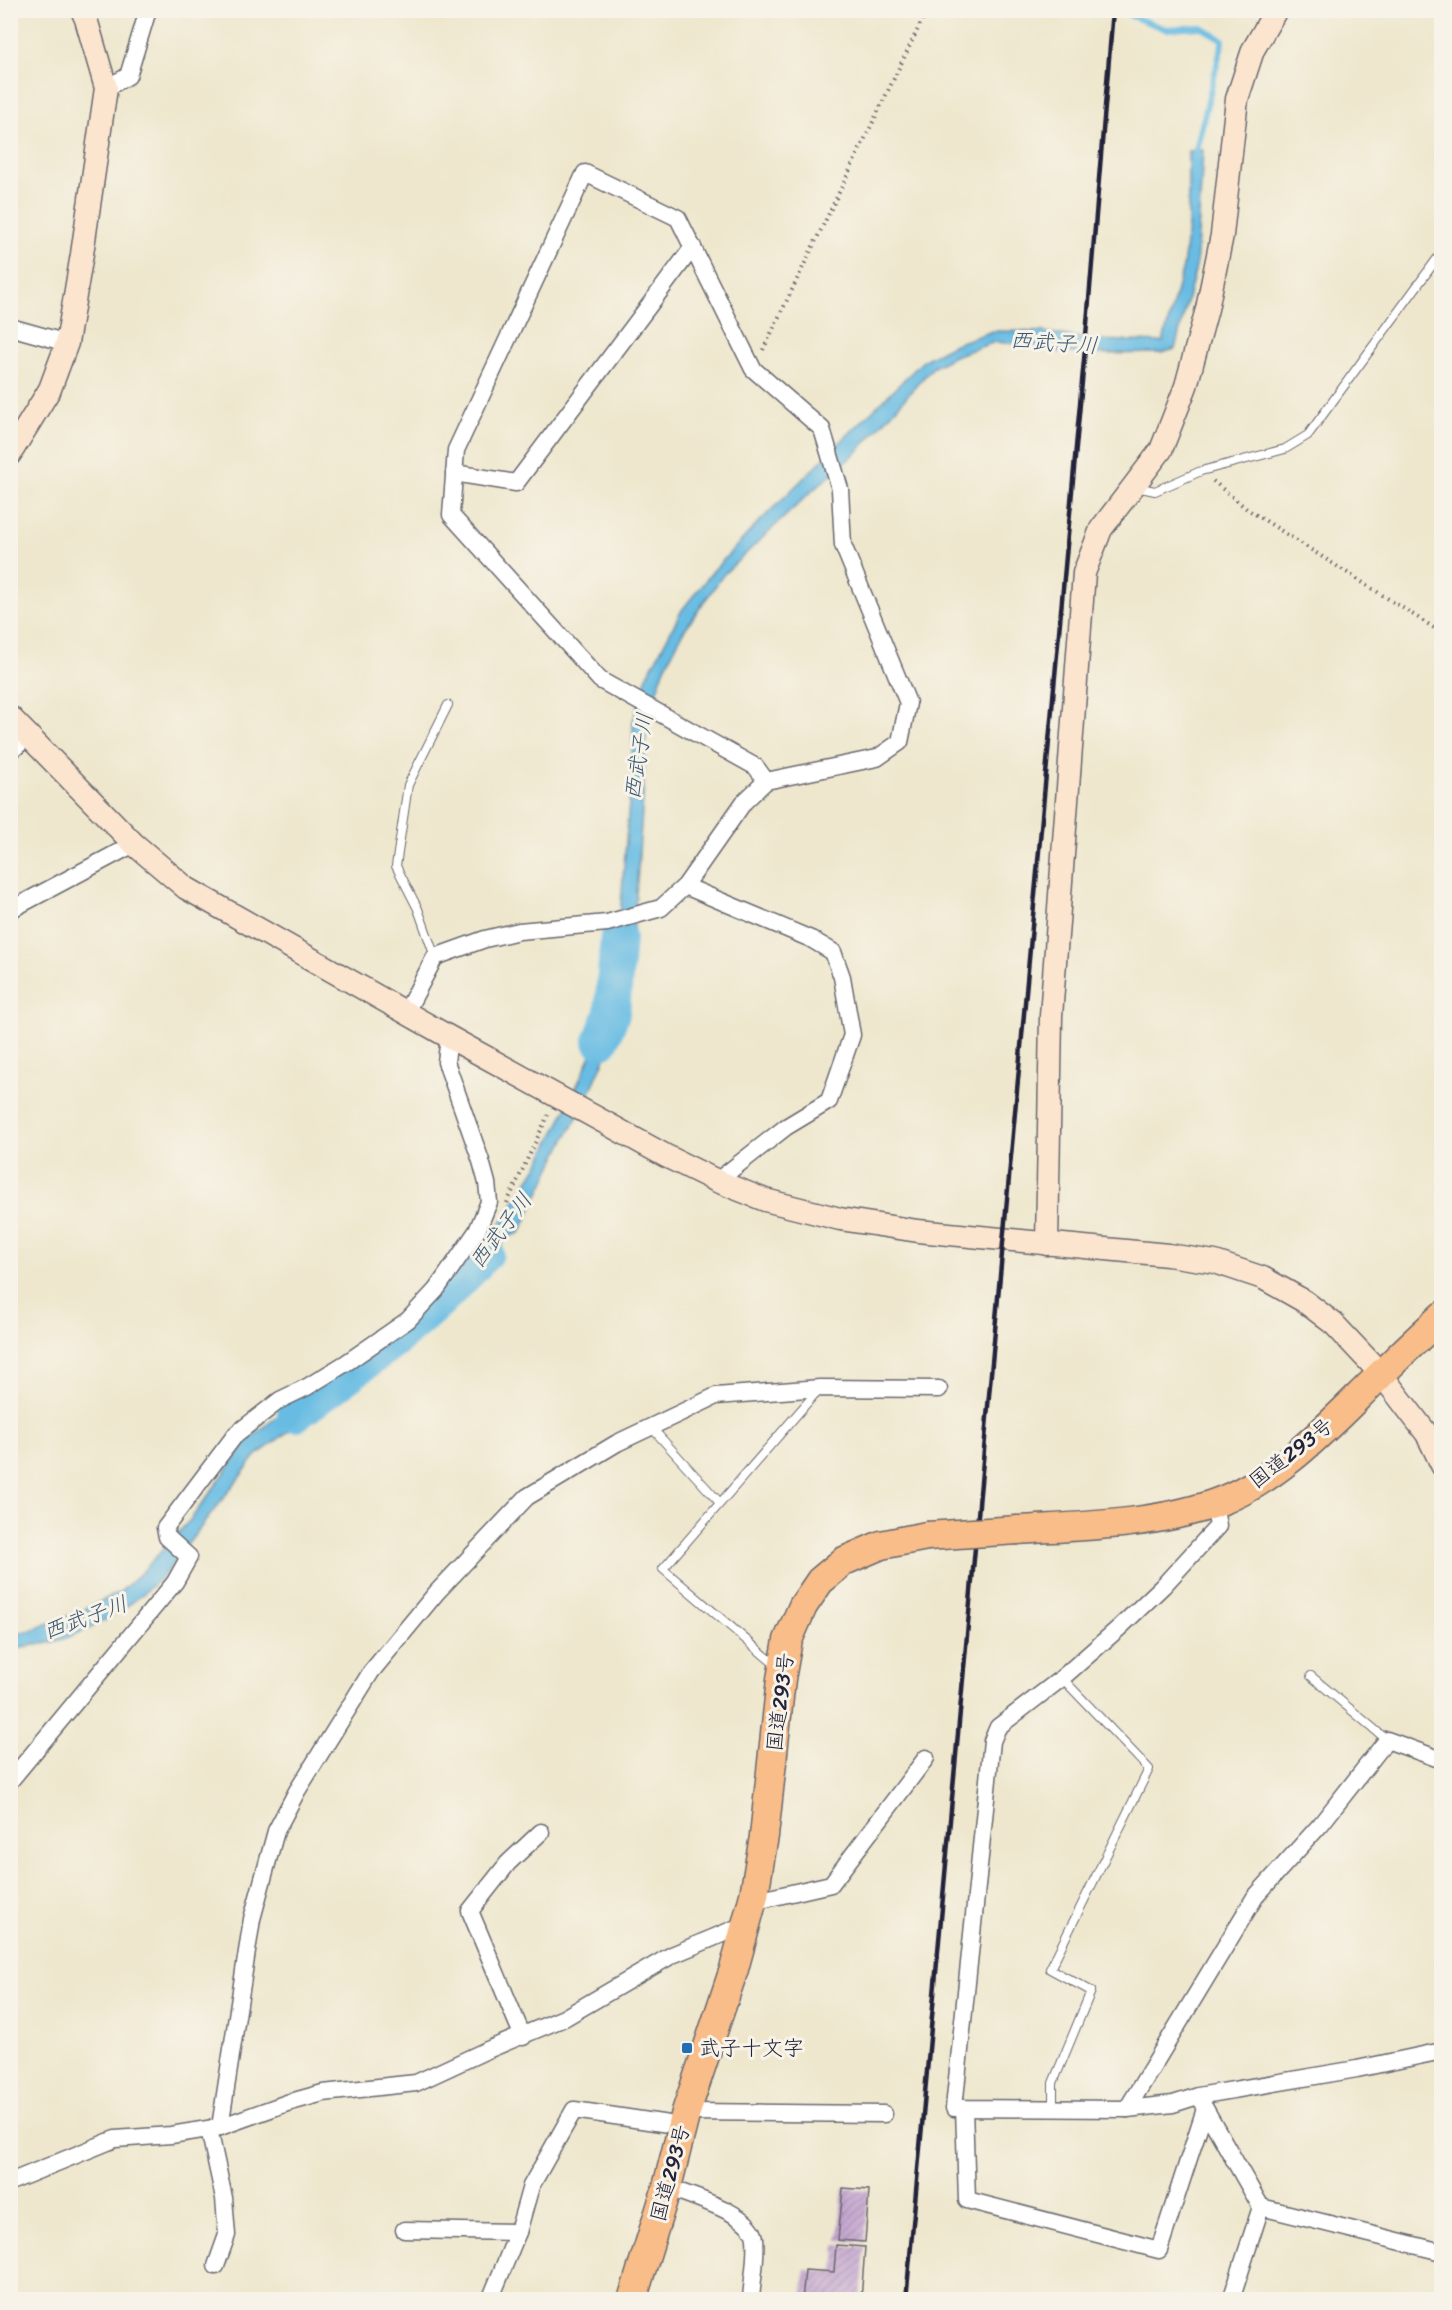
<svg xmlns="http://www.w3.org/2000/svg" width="1452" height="2310" viewBox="0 0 1452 2310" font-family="Sriracha,'Klee One',sans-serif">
<defs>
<pattern id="building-hatch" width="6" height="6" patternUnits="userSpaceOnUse" patternTransform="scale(1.5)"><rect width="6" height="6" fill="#c4a5d0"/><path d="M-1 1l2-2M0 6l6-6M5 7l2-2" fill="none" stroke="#9f86aa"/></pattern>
</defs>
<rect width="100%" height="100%" fill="#f7f3e8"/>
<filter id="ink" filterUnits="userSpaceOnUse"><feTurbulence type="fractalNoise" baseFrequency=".0167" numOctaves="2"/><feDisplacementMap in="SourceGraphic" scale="12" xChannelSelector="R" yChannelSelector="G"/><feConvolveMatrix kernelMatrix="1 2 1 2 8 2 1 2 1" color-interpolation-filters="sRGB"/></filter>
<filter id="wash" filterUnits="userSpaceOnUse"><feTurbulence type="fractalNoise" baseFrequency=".008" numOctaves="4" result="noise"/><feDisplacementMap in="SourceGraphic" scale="24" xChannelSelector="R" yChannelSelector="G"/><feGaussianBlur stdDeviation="1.35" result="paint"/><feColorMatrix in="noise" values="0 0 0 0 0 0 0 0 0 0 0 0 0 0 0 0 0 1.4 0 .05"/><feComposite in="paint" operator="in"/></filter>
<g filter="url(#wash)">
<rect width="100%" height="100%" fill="#eee7cd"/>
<path fill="#67bce3" stroke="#446f8f" stroke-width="1.5" d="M1203 150 1196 267 1175 349 1162 353 1089 354 1054 351 1040 346 995 342 954 356 932 368 858 451 812 491 723 575 683 632 664 670 655 696 645 741 643 797 632 951 626 987 613 1040 587 1099 560 1149 520 1233 507 1237 468 1288 416 1344 376 1375 340 1392 256 1456 166 1572C138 1602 104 1624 66 1638 49 1645 28 1645 11 1649V1635L29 1631 81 1611 120 1592 142 1572 191 1519 247 1442 275 1418 354 1374 392 1348 447 1297 499 1226 537 1167 560 1122 595 1047 614 993 632 764 633 722 647 676 682 610 713 571 757 524 924 360 955 344 993 331 1042 332 1094 340 1163 342 1183 267 1188 226V151Z"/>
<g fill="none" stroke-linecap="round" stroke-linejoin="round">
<path stroke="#67bce3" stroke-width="6" d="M1132 10 1131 16 1166 29 1201 27 1223 40 1194 158"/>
<g stroke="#67bce3" stroke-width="36">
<path d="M601 1041 612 1013 618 937"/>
<path d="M295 1414C363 1364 431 1316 486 1252"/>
</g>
</g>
<g id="blocks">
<g fill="url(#building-hatch)">
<path d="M843 2188 869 2190 865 2242 838 2240Z"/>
<path d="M836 2245 865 2247 861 2300H802L805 2270 834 2272Z"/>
</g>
</g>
</g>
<g filter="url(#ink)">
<use href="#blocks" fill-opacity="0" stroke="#69676e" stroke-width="1.5"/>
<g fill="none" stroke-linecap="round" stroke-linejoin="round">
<defs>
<g id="lane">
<path d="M1136 487 1155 491 1201 471 1285 449 1308 435 1442 252"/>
<path d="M435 957 418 909 396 866 408 785 448 705"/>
<path d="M651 1427 720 1503"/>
<path d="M777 1666 663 1569 820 1388"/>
<path d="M1311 1676 1387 1740"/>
<path d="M1053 2109V2083L1091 1991 1050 1969 1149 1769 1062 1678"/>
</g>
<g id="street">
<path d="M106 88 128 76 148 10"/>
<path d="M585 173 678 218 753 369 822 429 840 489 843 545 908 703 900 742 877 758 766 781 756 767 600 680 451 515 456 450Z"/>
<path d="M10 327 67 343"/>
<path d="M454 473 516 483 693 247"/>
<path d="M10 752 29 736"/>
<path d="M685 886 811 939 833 952 842 977 852 1035 829 1101 786 1127 717 1181"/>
<path d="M10 910 134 844"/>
<path d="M406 1012 435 957 485 939 519 931 607 923 661 908 685 886 744 802 766 781"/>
<path d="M1214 1504 1218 1526 1163 1586 1120 1627 1062 1678 998 1727 992 1741 954 2108 1127 2109 1173 2104 1198 2096 1357 2069 1442 2051"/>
<path d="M10 1781 175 1582 189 1557 167 1537 165 1528 236 1434 280 1400 307 1387 346 1363 408 1320 436 1290 477 1231 489 1202 487 1183 481 1161 446 1062 449 1037"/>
<path d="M752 1902 831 1884 926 1758"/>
<path d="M523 2037 470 1911 508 1863 541 1832"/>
<path d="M1203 2105 1261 2207 1231 2300"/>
<path d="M964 2108 967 2200 1159 2250 1205 2109"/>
<path d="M1127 2109 1255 1897 1321 1824 1387 1740 1442 1760"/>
<path d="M686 2112 884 2114"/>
<path d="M220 2127 252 1919 276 1831 297 1791 371 1672 437 1592 527 1497 617 1443 716 1396 820 1388 939 1389"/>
<path d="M209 2129 224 2198 227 2235 216 2266"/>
<path d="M10 2182 115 2139 171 2135 220 2127 287 2103 323 2093 416 2083 485 2051 564 2018 672 1955 746 1924"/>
<path d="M667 2187C689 2196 753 2213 755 2239 757 2258 752 2280 751 2300"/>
<path d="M1261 2207 1442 2252"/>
<path d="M404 2230 518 2232"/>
<path d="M490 2300 518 2232 531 2186 574 2110 682 2126"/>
</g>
<g id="secondary">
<path d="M10 454 50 389 67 343 82 254 106 88 86 19 82 10"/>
<path d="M10 717 134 844 186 888 449 1037 666 1156 717 1181 765 1200 840 1219 918 1231 1168 1255 1215 1262 1263 1278 1304 1301 1334 1324 1381 1374 1427 1434 1442 1465"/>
<path d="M1047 1244 1051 1016 1084 573 1101 529 1161 450 1186 386 1207 309 1222 235 1237 99 1253 50 1276 10"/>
</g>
<g id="highway">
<path d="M1018 1530C1081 1526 1153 1525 1213 1504 1276 1482 1326 1428 1372 1383 1395 1360 1418 1338 1442 1316"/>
<path d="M632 2300 667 2187 686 2112 734 1969 754 1895 764 1836 781 1679 788 1640 803 1606 820 1581 844 1561 881 1545 927 1536"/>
</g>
</defs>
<use href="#lane" stroke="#69676e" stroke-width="10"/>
<use href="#street" stroke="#69676e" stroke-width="19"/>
<use href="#secondary" stroke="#69676e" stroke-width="25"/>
<use href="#highway" stroke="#69676e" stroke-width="31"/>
<g stroke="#69676e" stroke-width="4" stroke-dasharray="1.5 4.5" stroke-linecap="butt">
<path d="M763 350 927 10"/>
<path d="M1213 481 1247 509 1442 633"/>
<path d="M507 1203 548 1115"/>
</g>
<use href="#lane" stroke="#fff" stroke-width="8"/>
<use href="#street" stroke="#fff" stroke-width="16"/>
<use href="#secondary" stroke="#fce5cf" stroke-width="22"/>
<use href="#highway" stroke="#f8bd88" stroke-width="28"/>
<path stroke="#22223b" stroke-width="4.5" d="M906 2300 1084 360 1113 10"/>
<defs>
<path id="highway-bridge" d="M927 1536 1018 1530"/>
</defs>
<use href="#highway-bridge" stroke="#69676e" stroke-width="31" stroke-linecap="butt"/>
<use href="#highway-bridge" stroke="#f8bd88" stroke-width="28"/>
</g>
</g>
<rect fill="#1f6fb2" stroke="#f7f3e8" stroke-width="2" x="681" y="2042" width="12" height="12" rx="3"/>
<g text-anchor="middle" stroke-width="6" stroke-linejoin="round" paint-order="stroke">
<g font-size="21" fill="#22223b" stroke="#f7f3e8">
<text transform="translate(1291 1453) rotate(-38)" y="7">国道293号</text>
<text transform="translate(780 1702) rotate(-83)" y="7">国道293号</text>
<text transform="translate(670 2173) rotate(-75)" y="7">国道293号</text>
</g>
<g font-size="21" fill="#22223b" stroke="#f7f3e8" text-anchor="start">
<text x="699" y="2055">武子十文字</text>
</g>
<g font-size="22" font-style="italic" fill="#3a5876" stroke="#f7f3e8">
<text transform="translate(1054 342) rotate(4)" y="8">西武子川</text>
<text transform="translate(638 756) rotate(-81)" y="8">西武子川</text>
<text transform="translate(500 1230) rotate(-53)" y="8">西武子川</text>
<text transform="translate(85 1617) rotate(-20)" y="8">西武子川</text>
</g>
</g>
<rect width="1452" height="2310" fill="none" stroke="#f7f3e8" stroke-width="36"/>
</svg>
